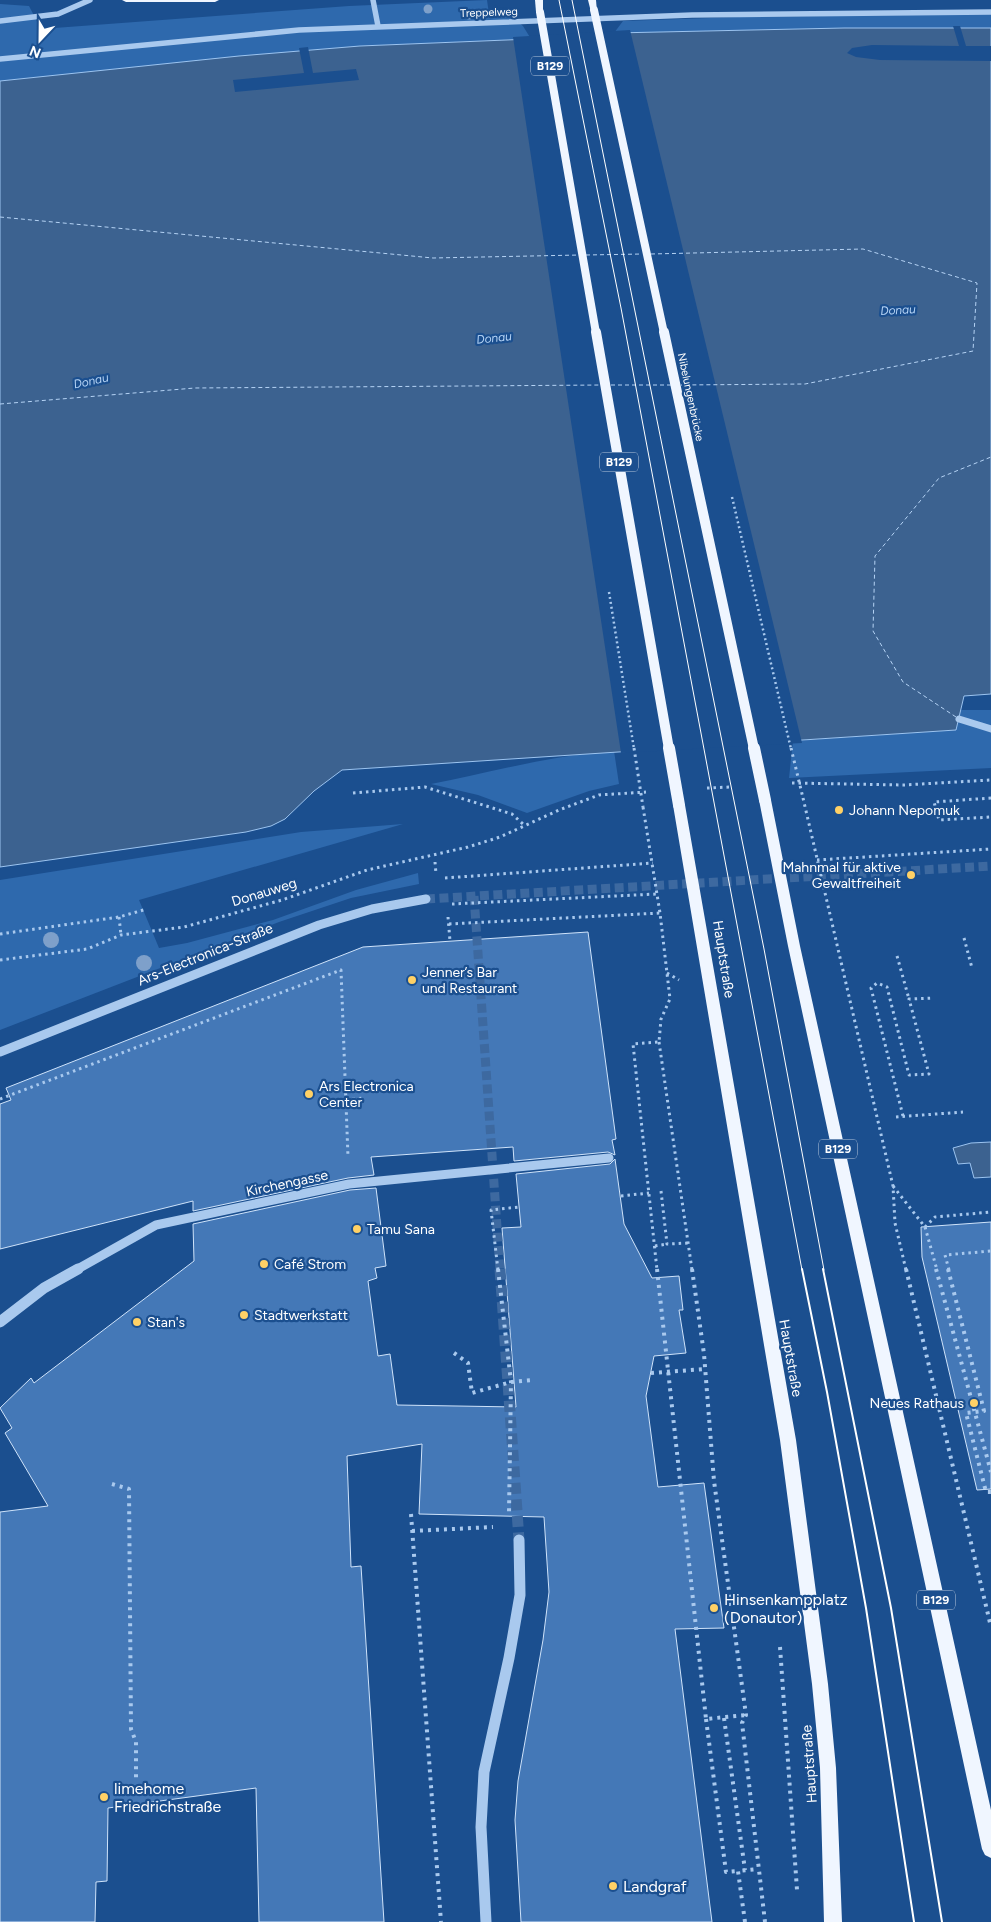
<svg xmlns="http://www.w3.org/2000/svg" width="991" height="1922" viewBox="0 0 991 1922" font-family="Figtree,sans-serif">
<rect width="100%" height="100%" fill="#1b4f8f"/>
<g fill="#2e69ad">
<path d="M487 0 489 14 509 13 523 26 531 39 360 46 0 81V4L29 6 41 29 349 6Z"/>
<path d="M991 14V28H844L614 33 623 21 739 17Z"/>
<path d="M961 710H991V768L789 778 793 741 956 730Z"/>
<path d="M614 751 619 784 589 791 527 813 478 795 431 784C492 772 552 755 614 751Z"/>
<path d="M403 824 139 900 159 948 187 943 273 920 356 890 418 873 419 884 351 898 279 922 0 1030V880L301 832Z"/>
</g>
<g fill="#3c6290" stroke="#9cc4f0">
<path d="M844 28H991V694L964 696 956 730 342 770 314 791 285 819 271 826 246 832 0 867V81L239 56 360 46 531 39 614 33Z"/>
<path d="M991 1142V1177L974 1178 970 1163 958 1164 953 1148 971 1143Z"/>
</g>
<g fill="#1b4f8f">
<path d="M953 26H960L966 46H991V61L880 60 856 57 847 53 852 48 872 45 959 46Z"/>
<path d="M630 30 802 743 621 753 513 37Z"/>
<path d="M308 47 313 73 356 69 359 80 235 92 233 80 304 73 299 48Z"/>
</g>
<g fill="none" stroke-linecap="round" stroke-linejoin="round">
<g stroke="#b5d3f5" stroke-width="1" stroke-dasharray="4 3" stroke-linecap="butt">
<path d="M0 217 433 258 580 255"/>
<path d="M651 254 863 249 977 283 973 351 805 384 681 385"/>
<path d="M586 255 642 254"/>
<path d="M611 385H672"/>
<path d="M0 404 195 388 602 385"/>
<path d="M956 717 903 682 873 631 875 556 939 478 991 457"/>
</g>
</g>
<g fill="#4478b7" stroke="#cfe3fa">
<path d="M588 932 616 1139 612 1140 615 1155 608 1152 514 1161 513 1147 371 1157 374 1175 348 1178 193 1211V1201L0 1249V1104L11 1100 6 1088 363 947Z"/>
<path d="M615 1159 624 1224 652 1278 679 1276 683 1310H679L686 1353 654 1356 646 1396 658 1487 704 1483 724 1628 675 1629 712 1922H521L515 1820 518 1781 543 1640 549 1592 544 1517 419 1514 422 1444 347 1456 351 1567 361 1566 384 1922H259L256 1788 108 1808 107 1881 96 1882 95 1922H0V1512L48 1506 5 1433 12 1428 0 1408 31 1378 34 1383 194 1261 193 1224 350 1190 376 1188 386 1266 375 1268 377 1278 368 1281 378 1356 390 1354 397 1405 516 1407 502 1228 521 1227 516 1174 610 1164Z"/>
<path d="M991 1222V1489L977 1490 922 1257 921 1227Z"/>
</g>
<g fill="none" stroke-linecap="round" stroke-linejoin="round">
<g stroke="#3d69a0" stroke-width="9" stroke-dasharray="9 4.5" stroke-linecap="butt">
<path d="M474 896 500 1270"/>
<path d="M426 899 991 866"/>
</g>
<path stroke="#3d69a0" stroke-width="11" stroke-dasharray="11 5.5" stroke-linecap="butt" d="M500 1269 519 1540"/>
<g stroke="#a9c9ee" stroke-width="3" stroke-dasharray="2.5 4" stroke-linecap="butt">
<path d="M792 783 903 785 991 780"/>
<path d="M707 788 731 787"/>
<path d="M353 793 425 787 512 814 524 825"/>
<path d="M803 798 893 1186 895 1223 906 1270"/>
<path d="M991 798 934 802 939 820 991 817"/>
<path d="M643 807 660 913 670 999 661 1019 659 1042 633 1044 657 1270"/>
<path d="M817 860 991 849"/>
<path d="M435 862 436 874"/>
<path d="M445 878 653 863"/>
<path d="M452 904 656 894"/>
<path d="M119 917 121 935"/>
<path d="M448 917 450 941"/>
<path d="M449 924 660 913"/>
<path d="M0 934 119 917 147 909"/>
<path d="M964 938 972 968"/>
<path d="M897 956 909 999"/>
<path d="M0 960 87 949 121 935 184 927 282 900 367 870 468 847 500 837 559 810 599 795 646 792"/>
<path d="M667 973 679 980"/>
<path d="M659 1042 692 1270"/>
<path d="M0 1099 341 970 348 1157"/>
<path d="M346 1100 363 1098"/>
<path d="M903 1116 871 988 877 983 887 987 909 1075 929 1074 909 999 934 998"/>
<path d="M896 1117 963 1112"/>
<path d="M893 1186 925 1227 937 1270"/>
<path d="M661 1191 667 1244 688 1243"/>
<path d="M621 1196 649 1193"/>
<path d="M925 1227 935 1217 991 1212"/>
<path d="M655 1246 667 1244"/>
<path d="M498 1270 491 1210 519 1207"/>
<path d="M949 1270 945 1255 991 1251"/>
</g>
<g stroke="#a9c9ee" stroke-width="4" stroke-dasharray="3 5" stroke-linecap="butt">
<path d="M498 1269 511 1382 509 1512"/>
<path d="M657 1269 706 1719 746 1715"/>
<path d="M692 1269 704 1354 714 1481 746 1715 742 1723 765 1922"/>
<path d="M906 1269 991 1627"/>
<path d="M936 1269 991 1472"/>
<path d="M948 1269 984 1411 966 1413 986 1492H991"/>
<path d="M454 1353 468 1363 472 1393 511 1382 533 1380"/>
<path d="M651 1373 705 1369"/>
<path d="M112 1484 129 1489 131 1729 136 1742V1779"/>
<path d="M411 1514 441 1922"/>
<path d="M412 1531 493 1527"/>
<path d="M780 1647 797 1890"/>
<path d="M724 1718 745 1870"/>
<path d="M706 1719 726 1872 738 1871"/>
<path d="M745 1922 738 1871 758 1869"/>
</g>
<g stroke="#a9c9ee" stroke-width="5.5">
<path d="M373 0 378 26"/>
<path d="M0 21 58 14 90 0"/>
<path d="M0 59 299 30 692 15 991 12"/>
</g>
<path stroke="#a9c9ee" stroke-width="7" d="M959 719 991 729"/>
<g stroke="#a9c9ee" stroke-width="9">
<path d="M0 1052 319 925 372 909 426 899"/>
<path d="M76 1270 156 1225 349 1184 609 1158"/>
</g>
<g stroke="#a9c9ee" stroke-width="11">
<path d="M0 1322 44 1288 78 1269"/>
<path d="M486 1922 481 1827 484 1772 509 1658 520 1595 519 1540"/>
</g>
<g fill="#f0f6ff" fill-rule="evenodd">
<path d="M122 0H219L215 2H126Z"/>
<path d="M535 0H543V14L536 12Z"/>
<path d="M588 0H596L597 12H591Z"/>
<path d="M765 795 769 797 771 800 800 946 991 1810V1858L985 1855 982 1849 788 946 759 800 761 797Z"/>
<path d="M679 800 683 802 685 805 796 1440 828 1684 836 1768 842 1922H824L820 1768 812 1684 780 1440 673 805 675 802Z"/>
</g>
<g stroke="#fff" stroke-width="1">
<path d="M559 0 621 308 802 1270"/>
<path d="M572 0 764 949 824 1270"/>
</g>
<g stroke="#fff" stroke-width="2">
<path d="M802 1269 827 1392 866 1608 914 1922"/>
<path d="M823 1269 891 1608 942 1922"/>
</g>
<g stroke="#a9c9ee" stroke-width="2.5" stroke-dasharray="2 3" stroke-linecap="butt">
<path d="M732 497 791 749"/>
<path d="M609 592 634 749"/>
</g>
<g stroke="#a9c9ee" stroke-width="3" stroke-dasharray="2.5 4" stroke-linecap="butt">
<path d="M634 748 643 807"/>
<path d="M791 748 803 798"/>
</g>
<g stroke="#f0f6ff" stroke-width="8">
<path d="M594 10 664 333"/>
<path d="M540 12 596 333"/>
</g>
<g stroke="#f0f6ff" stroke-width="10">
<path d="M596 332 669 749"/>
<path d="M664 332 754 749"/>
</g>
<g stroke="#f0f6ff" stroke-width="12">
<path d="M669 748 679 805"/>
<path d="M754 748 765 800"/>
</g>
</g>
<g fill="#7ea0ca">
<circle cx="428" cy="9" r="4.5"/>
<circle cx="469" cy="15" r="4.5"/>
<circle cx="51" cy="940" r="8"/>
<circle cx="144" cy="963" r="8"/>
</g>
<g fill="#ffd166" stroke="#1b4f8f" stroke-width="2">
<circle cx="839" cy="810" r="5"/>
<circle cx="911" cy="875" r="5"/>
<circle cx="412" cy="980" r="5"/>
<circle cx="309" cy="1094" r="5"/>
<circle cx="357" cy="1229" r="5"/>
<circle cx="264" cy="1264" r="5"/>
<circle cx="244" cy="1315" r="5"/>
<circle cx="137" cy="1322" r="5"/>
<circle cx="974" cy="1403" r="5"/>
<circle cx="714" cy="1608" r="5"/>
<circle cx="104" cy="1797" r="5"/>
<circle cx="613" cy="1886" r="5"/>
</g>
<g text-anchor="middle" stroke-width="4.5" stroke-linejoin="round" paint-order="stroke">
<g font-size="11" fill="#fff" stroke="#1b4f8f">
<text transform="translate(489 12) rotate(-2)" y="4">Treppelweg</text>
<text transform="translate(691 397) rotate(78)" y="4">Nibelungenbrücke</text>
</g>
<g fill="#1b4f8f" stroke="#bbcadd" stroke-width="1">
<rect x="531" y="56.5" width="38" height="19" rx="4"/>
<rect x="600" y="452.5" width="38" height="19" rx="4"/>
<rect x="819" y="1139.5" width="38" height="19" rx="4"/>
<rect x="917" y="1590.5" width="38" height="19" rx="4"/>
</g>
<g font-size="12" font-weight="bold" fill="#fff">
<text x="550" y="70">B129</text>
<text x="619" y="466">B129</text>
<text x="838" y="1153">B129</text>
<text x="936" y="1604">B129</text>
</g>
<g font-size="12" font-style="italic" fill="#b5d3f5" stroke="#1b4f8f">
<text transform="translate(898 310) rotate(-3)" y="4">Donau</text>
<text transform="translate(494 338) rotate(-6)" y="4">Donau</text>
<text transform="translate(91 381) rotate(-12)" y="4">Donau</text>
</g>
<g font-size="14" fill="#fff" stroke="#1b4f8f" text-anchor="start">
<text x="849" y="815">Johann Nepomuk</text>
<text x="901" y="872" text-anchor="end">Mahnmal für aktive<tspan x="901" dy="16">Gewaltfreiheit</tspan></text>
<text x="422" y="977">Jenner’s Bar<tspan x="422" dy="16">und Restaurant</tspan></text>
<text x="319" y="1091">Ars Electronica<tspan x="319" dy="16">Center</tspan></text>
<text x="367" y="1234">Tamu Sana</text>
<text x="274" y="1269">Café Strom</text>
<text x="254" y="1320">Stadtwerkstatt</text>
<text x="147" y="1327">Stan's</text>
<text x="964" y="1408" text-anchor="end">Neues Rathaus</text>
</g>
<g font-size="14" fill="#fff" stroke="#1b4f8f">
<text transform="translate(264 892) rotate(-17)" y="5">Donauweg</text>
<text transform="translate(205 954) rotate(-22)" y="5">Ars-Electronica-Straße</text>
<text transform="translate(724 959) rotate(81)" y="5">Hauptstraße</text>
<text transform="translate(287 1183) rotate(-12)" y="5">Kirchengasse</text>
<text transform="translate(791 1358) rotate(80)" y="5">Hauptstraße</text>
<text transform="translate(809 1764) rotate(-94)" y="5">Hauptstraße</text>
</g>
<g font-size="16" fill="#fff" stroke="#1b4f8f" text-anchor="start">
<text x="724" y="1605">Hinsenkampplatz<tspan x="724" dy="18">(Donautor)</tspan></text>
<text x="114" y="1794">limehome<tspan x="114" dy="18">Friedrichstraße</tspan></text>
<text x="623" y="1892">Landgraf</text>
</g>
</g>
<g transform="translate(40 40) rotate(202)" stroke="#1b4f8f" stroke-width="4" paint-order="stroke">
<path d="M0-4L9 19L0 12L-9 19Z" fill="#ffffff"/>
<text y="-8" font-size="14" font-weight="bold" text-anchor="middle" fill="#ffffff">N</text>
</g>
</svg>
